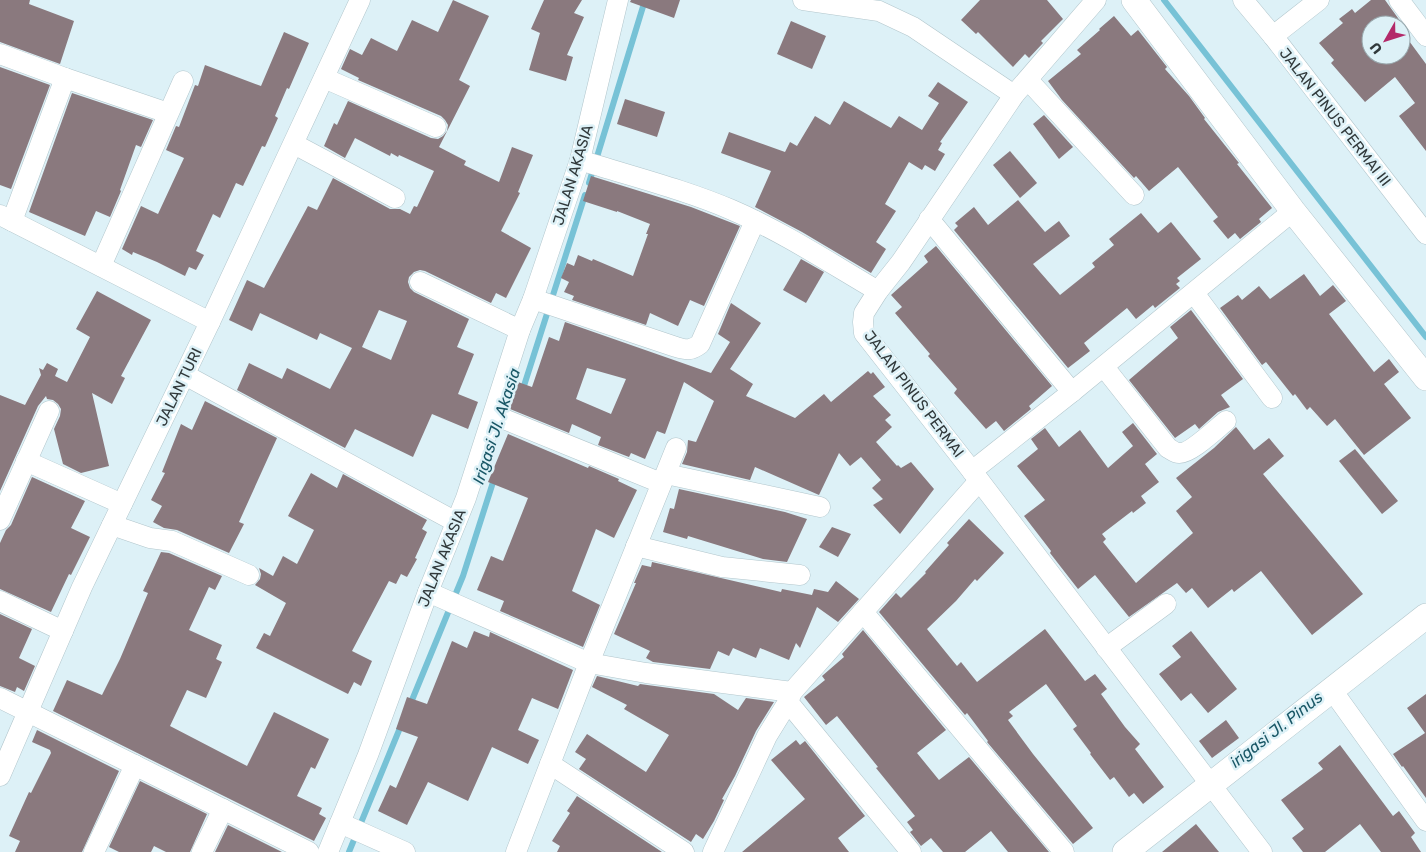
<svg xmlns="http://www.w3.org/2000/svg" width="1426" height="852" viewBox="0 0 1426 852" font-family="Rubik,sans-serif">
<rect width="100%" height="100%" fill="#ddf1f7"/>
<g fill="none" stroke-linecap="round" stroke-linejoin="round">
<g stroke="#77c2d6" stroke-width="6">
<path d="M1164 0 1426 337"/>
<path d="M589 183 645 0"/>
<path d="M522 392 585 195"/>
<path d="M410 705 463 576 495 476"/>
<path d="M349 852 402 723"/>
</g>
</g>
<g fill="#8a797e" fill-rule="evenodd">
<path d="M0 0H30L29 4 74 21 60 64 0 42Z"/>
<path d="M453 0 489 16 459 80 470 86 439 147 466 161 464 165 499 182 512 147 533 155 518 192 520 193 501 231 531 248 506 298 496 293 491 303 425 271 420 270 414 272 409 277 408 282 410 288 414 292 469 319 457 347 474 354 458 394 478 402 468 429 432 414 413 457 355 429 345 448 237 390 249 363 282 379 287 368 330 389 352 348 320 333 317 340 260 313 252 331 229 320 247 280 264 288 308 206 317 210 333 178 390 209H400L410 214 414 206 417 207 434 171 399 155 398 157 391 153 390 156 355 138 345 158 324 146 334 123 337 125 348 101 431 138 438 139 443 136 447 131 448 125 445 120 441 116 358 80 359 78 341 69 350 49 362 55 371 38 397 51 412 20 438 32ZM379 310 407 321 391 360 362 347Z"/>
<path d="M544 0H582L574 13 584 17 567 55 573 57 566 81 529 70 540 33 531 29Z"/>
<path d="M631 0H680L674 18 630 2Z"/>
<path d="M980 0H1047L1063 19 1041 41 1043 43 1029 58 1025 54 1013 67 978 32 976 34 961 20Z"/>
<path d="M1371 0H1385L1403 25 1401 27V25H1371V55H1401V30L1426 64V151L1399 116 1415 103 1395 77 1365 102 1331 63 1334 60 1319 43 1343 23 1339 19 1352 9 1355 13Z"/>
<path d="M1114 16 1131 36 1138 30 1167 67 1165 69 1189 96 1205 118 1204 119 1239 163 1237 164 1272 208 1259 219 1261 222 1240 239 1235 233 1228 239 1213 221 1218 217 1178 167 1149 191 1136 176 1134 178 1062 100 1048 81 1081 54 1077 50 1100 30 1099 29Z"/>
<path d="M791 21 826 36 812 69 777 54Z"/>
<path d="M284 32 309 43 289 89 287 88 275 116 278 118 265 147 262 146 243 186 236 183 220 218 213 214 196 251 204 255 196 270 189 267 185 276 157 262 133 252 132 255 122 249 141 206 158 214 184 158 166 150 176 126 179 127 195 85 198 86 205 65 261 86Z"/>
<path d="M0 67 50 85 11 189 0 185Z"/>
<path d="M938 82 968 102 940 142 942 143 938 150 945 154 935 171 925 165 922 170 909 162 885 204 896 211 876 242 886 249 871 273 802 232 755 207 771 171 721 153 729 132 785 152 790 142 797 146 815 116 830 125 844 101 891 128 899 116 922 130 939 103 928 96Z"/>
<path d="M72 93 153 120 141 147 136 145 120 190 121 191 110 217 96 211 85 236 29 212Z"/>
<path d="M625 99 665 112 657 137 617 124Z"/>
<path d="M1044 115 1073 147 1059 159 1033 124Z"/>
<path d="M1010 151 1037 183 1020 198 993 165Z"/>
<path d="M591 176 691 207 740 226 704 306 690 300 678 326 650 313 646 325 572 300 574 296 564 292 569 282 561 278 567 263 574 266 578 255 592 261 593 259 633 276 648 234H646L650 224 617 211V212L583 201Z"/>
<path d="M1018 200 1045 232 1059 221 1070 236 1033 264 1060 295 1095 267 1092 263 1114 245 1109 239 1141 213 1158 233 1171 222 1201 259 1177 278 1180 281 1176 284 1180 288 1155 308 1153 305 1136 319 1127 308 1084 343 1090 351 1068 368 954 230 958 226 955 223 974 207 988 225Z"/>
<path d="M936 246 1052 386 1029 406 1031 409 1004 431 996 421 986 429 954 393 957 389 928 356 930 354 895 313 902 307 891 295 928 262 924 256Z"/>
<path d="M801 259 824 272 806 303 783 290Z"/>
<path d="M1304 274 1320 296 1333 285 1346 301 1329 314 1374 372 1389 359 1399 372 1384 384 1411 418 1364 455 1335 419 1327 426 1310 407 1307 410 1295 394 1293 396 1266 362 1262 365 1220 308 1238 295 1242 300 1259 286 1270 299Z"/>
<path d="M97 291 151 320 121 376 125 378 112 404 92 393 109 466 81 473 63 464 54 429 60 416 61 409 58 404 53 400 47 399 46 396 38 406 0 491V395L25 405 41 375 39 368 43 370 47 363 58 369 55 376 67 382 90 337 76 329Z"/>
<path d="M731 303 761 323 730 369 753 384 746 396 795 418 824 394 831 402 868 371 871 374 873 372 885 387 873 396 891 415 885 420 892 427 876 442 897 466 898 465 901 468 911 462 934 489 900 534 873 505 883 499 872 488 881 480 861 457 850 466 839 453 819 495 755 467 750 480 682 464 687 452 688 440 696 442 714 401 684 382 665 434 657 431 645 459 631 453 629 457 598 445 601 437 572 424 569 433 510 409 518 382 532 387 549 337 559 341 565 322 711 373 730 342 718 334ZM587 368 626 379 611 414 576 399Z"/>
<path d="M1191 310 1243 379 1221 395 1230 407 1218 412 1199 429 1195 424 1175 438 1129 380 1178 338 1170 327Z"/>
<path d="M205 401 277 438 239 522 244 524 229 553 177 530 164 528 153 522 162 506 151 500 165 473 162 472 181 424 192 430Z"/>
<path d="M1133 423 1157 454 1145 464 1159 482 1141 496 1146 503 1133 513 1132 511 1102 534 1106 539 1103 542 1136 583 1193 533 1176 511 1192 497 1176 478 1214 448 1236 427 1254 450 1269 438 1284 456 1263 474 1363 594 1312 635 1261 571 1234 592 1232 589 1208 608 1192 588 1186 593 1177 583 1129 617 1095 575 1078 589 1050 553 1051 551 1024 516 1045 500 1017 466 1038 449 1031 439 1045 428 1059 447 1080 430 1108 468 1133 446 1122 432Z"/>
<path d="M508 434 588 468 589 466 619 479 618 481 637 490 614 538 596 529 572 591 600 605 583 647 500 611 504 601 477 590 491 556 503 561 528 498 488 482Z"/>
<path d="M1355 449 1398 501 1382 514 1339 461Z"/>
<path d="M311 473 337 488 343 474 427 520 422 529 427 532 415 558 417 559 407 577 401 574 396 584 389 581 352 651 372 661 361 686 354 682 348 694 256 648 264 633 270 636 286 603 255 585 260 579 261 574 259 568 273 576 283 556 297 564 314 530 288 516Z"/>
<path d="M32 477 85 501 71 528 90 537 71 575 69 574 51 612 0 589V543L6 530 11 525Z"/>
<path d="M679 489 785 512 807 519 787 562 763 559 688 536 687 539 663 532 670 508 674 509Z"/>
<path d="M969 519 1004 553 977 581 975 579 956 601 927 629 957 666 961 662 977 682 1045 629 1085 681 1095 674 1107 689 1101 694 1125 727 1140 744 1135 749 1164 787 1143 804 1134 793 1129 797 1114 777 1110 780 1090 754 1091 753 1073 729 1077 726 1046 684 1009 712 1013 716 1008 720 1033 754 1093 828 1073 844 987 742 988 741 967 713 965 715 879 612 896 593 901 598 926 573 925 572 949 545 947 543Z"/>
<path d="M832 527 851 534 838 557 819 547Z"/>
<path d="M161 552 169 553 222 576 215 590 209 587 189 630 222 645 216 659 222 662 206 698 187 690 170 726 247 766 274 712 329 739 315 769 311 767 297 796 322 808 319 814 326 818 314 841 53 711 67 680 102 695 120 659 148 593 143 591Z"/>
<path d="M652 562 781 592 782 589 812 595 814 589 828 592 836 581 859 599 838 622 817 607 800 648 796 643 789 660 760 648 756 658 733 648 729 656 718 651 710 669 653 662 646 658 650 651 614 634 636 583H634L642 565 651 567Z"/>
<path d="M0 614 32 629 19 658 35 666 24 691 17 687 15 692 0 686Z"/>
<path d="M863 630 946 730 917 753 939 780 969 757 1049 852H1008L991 831 965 852H943L931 838 921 846 910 832 913 830 907 822 915 816 876 768 878 767 837 716 826 725 804 697 825 680 822 676 844 657 842 654Z"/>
<path d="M474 631 489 637 490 632 573 670 558 709 532 698 518 730 539 740 528 764 492 747 468 801 428 782 407 825 378 811 390 785 396 788 418 737 396 729 407 697 427 704 452 641 467 648Z"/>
<path d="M1191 631 1237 689 1208 713 1191 693 1181 701 1159 674 1181 657 1172 646Z"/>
<path d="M597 676 638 686 640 684 714 694 738 710 746 698 774 702 756 731 735 776 722 799 724 800 714 821 703 839 696 834 691 842 579 769 586 759 575 752 587 734 646 772 669 735 624 709 627 705 592 687Z"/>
<path d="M1426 694V798L1403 766 1402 767 1393 754 1425 733 1407 708Z"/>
<path d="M1226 720 1239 738 1212 758 1199 741Z"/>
<path d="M37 730 119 771 82 852H15L20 841 9 836 29 792 31 793 51 753 50 750 32 742Z"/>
<path d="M796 740 800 745 805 741 865 816 838 838 849 852H742L805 799 771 760Z"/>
<path d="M1340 745 1393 816 1399 811 1415 833 1411 837 1421 852H1381L1360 824 1325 852H1303L1292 838 1304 829 1281 800 1323 769 1318 763Z"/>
<path d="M140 781 207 814 190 852H166L154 846 151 852H119L109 847Z"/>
<path d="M577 796 662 852H557L560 846 552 841 570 813 567 811Z"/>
<path d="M1196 824 1219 852H1162Z"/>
<path d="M228 825 282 852H215Z"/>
</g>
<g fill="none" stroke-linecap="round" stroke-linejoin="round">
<defs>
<g id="minor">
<path d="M803 0 879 11 913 27 1014 95"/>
<path d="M1096 0 1014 95 901 262 878 291 864 313 863 322 864 333 972 471 1262 852"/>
<path d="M1243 0 1273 36 1426 234"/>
<path d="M1399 0 1426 36"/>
<path d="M1273 36 1319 0"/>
<path d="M0 54 65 78 168 113"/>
<path d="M324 78 436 127"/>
<path d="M1028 80 1134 195"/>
<path d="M294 144 395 198"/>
<path d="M580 160C630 176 683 189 732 210 783 232 830 263 878 291"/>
<path d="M0 215 210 322"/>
<path d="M929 219 1072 392"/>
<path d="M12 221 65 78"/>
<path d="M101 266 183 81"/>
<path d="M420 282 520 330"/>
<path d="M1194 293 1272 398"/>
<path d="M533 299 676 347C686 350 691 351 700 344L755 221"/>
<path d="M1104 367 1168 448C1172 450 1175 453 1179 453 1190 454 1216 429 1226 421"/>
<path d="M185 375 456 522"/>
<path d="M494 415 661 483"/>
<path d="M26 461 122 504"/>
<path d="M972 471 1072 392 1293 211"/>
<path d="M666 474 820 507"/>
<path d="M0 520 49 411"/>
<path d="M112 525 150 538 172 541 249 575"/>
<path d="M636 546 722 567 800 575"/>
<path d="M428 592 589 663 646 673 792 692"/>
<path d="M0 601 63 631"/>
<path d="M863 612 1064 852"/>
<path d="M1106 648 1166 604"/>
<path d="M1332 690 1426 821"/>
<path d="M0 698 309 852"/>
<path d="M550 764 684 852"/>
<path d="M0 776 82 587 210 322 360 0"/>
<path d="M340 823 405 852"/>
<path d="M94 852 135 765"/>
<path d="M202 852 223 809"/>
<path d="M328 852 368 755 428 592 466 498 520 330 533 299 580 160 618 0"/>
<path d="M516 852 589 663 676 448"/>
<path d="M713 852 767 736 788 702"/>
<path d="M911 852 788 702 792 692 979 481"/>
</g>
<g id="tertiary">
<path d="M1134 0 1293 211 1426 378"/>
<path d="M1125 852 1426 616"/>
</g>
</defs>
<use href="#minor" stroke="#b2c6cc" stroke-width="21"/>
<use href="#tertiary" stroke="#b2c6cc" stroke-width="26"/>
<use href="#minor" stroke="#fff" stroke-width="20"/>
<use href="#tertiary" stroke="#fff" stroke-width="25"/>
</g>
<g text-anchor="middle" stroke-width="5" stroke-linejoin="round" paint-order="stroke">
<g font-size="15" fill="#31393b" stroke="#ddf1f7">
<text transform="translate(1335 117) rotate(52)" y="5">JALAN PINUS PERMAI III</text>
<text transform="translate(573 175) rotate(-73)" y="5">JALAN AKASIA</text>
<text transform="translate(179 387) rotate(-64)" y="5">JALAN TURI</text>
<text transform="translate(914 394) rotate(53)" y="5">JALAN PINUS PERMAI</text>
<text transform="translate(442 558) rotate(-68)" y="5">JALAN AKASIA</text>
</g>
<g font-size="16" font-style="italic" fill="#195766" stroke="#ddf1f7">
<text transform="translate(496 426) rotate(-72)" y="6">Irigasi Jl. Akasia</text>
<text transform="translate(1276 729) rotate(-38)" y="6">irigasi Jl. Pinus</text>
</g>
</g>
<g transform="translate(1386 40) rotate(231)"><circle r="24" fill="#ddf1f7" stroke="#98a7ac"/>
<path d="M0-4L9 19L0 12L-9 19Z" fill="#b32969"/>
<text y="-8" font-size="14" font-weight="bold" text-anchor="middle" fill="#31393b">U</text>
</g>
</svg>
